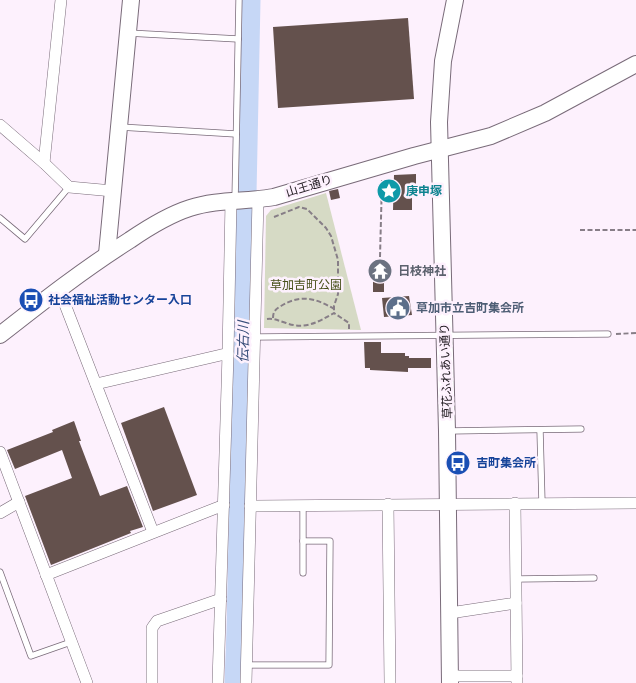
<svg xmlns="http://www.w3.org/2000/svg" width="636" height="683" viewBox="0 0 636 683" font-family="Ubuntu,'Noto Sans JP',sans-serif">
<rect width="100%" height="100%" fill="#fdf1fd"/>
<path fill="#d6dac5" d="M326 193 361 330 264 328 266 216 271 210Z"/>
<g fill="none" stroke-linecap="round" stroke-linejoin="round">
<path stroke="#c6d7f6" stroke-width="21" d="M235 683 237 630 250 0"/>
</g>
<g fill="#64514d">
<path d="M408 18 414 99 278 108 273 27Z"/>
<path d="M416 174V197H412V210H393L394 175Z"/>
<path d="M338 189 340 198 331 200 329 191Z"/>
<path d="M375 261H384V264H388V275H384V292H373V275H371V264L375 263Z"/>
<path d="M409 296 412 315 384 317 382 298Z"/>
<path d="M364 342H381V353H405V356H409V358H431V368H408V372L370 370V368H365Z"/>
<path d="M164 407 197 495 153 511 121 423Z"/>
<path d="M74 421 81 441H79L100 496 127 486 143 527 130 531 131 533 51 565 25 496 72 478 62 450 15 469 7 450 53 432 52 430Z"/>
</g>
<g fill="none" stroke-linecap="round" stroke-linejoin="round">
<defs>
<g id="lane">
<path d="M128 33 238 39"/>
<path d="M120 127 236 134"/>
<path d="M235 200 239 0"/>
<path d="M0 218 25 239 69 187"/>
<path d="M256 337 608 334"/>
<path d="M540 430 542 503"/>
<path d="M449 431 581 429"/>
<path d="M303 506V573"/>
<path d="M0 572 31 656 71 642"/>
<path d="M516 579 594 578"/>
<path d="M246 665H329L330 541H303"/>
</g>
<g id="street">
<path d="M0 125 44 163 69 187 113 191"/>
<path d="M44 163 61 0"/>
<path d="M59 289 153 532"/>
<path d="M96 384 221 355 228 354"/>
<path d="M0 452 87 683"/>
<path d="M515 503 517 683"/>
<path d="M388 504 390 683"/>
<path d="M250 506 636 503"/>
<path d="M0 513 19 502"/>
<path d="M46 575 224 505"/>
<path d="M450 613 516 603"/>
<path d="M450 676H517"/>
<path d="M152 683V628L157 621 221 599"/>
<path d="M218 683 228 354 231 201"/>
<path d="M246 683 258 200"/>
</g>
<g id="secondary">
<path d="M107 254 131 0"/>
<path d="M0 335C42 302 84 269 130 240 149 227 168 215 190 208 217 199 246 202 274 197L414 156 491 136 545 113 636 64"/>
<path d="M450 683 447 431 439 122 443 61 455 0"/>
</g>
</defs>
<use href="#lane" stroke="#796b79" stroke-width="7"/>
<use href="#street" stroke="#796b79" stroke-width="12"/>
<use href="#secondary" stroke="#796b79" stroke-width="18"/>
<g stroke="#877e87" stroke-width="2" stroke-dasharray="5 2.5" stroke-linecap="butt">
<path d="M274 217 299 207 307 209 326 228 331 236 338 260V294L334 306V313"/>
<path d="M580 230H636"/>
<path d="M380 257 382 180"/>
<path d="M273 318C273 311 276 309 281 306 300 294 316 298 334 309"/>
<path d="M267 319C274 318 279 321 286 323 305 330 318 322 334 313L349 323V329"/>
<path d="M616 334 636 333"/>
</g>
<use href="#lane" stroke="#fff" stroke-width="5.5"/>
<use href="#street" stroke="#fff" stroke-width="11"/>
<use href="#secondary" stroke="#fff" stroke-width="16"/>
</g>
<defs>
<symbol id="sight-disc" viewBox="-11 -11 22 22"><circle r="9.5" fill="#0f9aa8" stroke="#fdf1fd"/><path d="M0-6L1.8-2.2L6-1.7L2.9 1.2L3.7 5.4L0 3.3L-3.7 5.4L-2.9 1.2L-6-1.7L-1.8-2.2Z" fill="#fff"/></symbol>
<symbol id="temple-disc" viewBox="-11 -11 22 22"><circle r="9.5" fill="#6b7280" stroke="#fdf1fd"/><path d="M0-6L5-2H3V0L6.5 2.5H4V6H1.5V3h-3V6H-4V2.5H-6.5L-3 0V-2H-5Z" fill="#fff"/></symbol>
<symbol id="bus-disc" viewBox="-11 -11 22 22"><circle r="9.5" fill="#1a4fb4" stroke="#fdf1fd"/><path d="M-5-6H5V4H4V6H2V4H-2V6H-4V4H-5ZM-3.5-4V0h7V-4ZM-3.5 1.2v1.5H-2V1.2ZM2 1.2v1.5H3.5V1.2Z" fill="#fff"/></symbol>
<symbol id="civic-disc" viewBox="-11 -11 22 22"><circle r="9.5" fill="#5c6f8a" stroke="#fdf1fd"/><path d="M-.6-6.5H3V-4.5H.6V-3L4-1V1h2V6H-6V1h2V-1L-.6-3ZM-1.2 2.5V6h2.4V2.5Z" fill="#fff"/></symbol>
</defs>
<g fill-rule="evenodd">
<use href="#sight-disc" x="375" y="177" width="28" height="28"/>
<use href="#temple-disc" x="366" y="257" width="28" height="28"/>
<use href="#bus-disc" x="17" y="286" width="28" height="28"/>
<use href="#civic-disc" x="384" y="294" width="28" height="28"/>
<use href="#bus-disc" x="444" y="449" width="28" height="28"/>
</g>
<g text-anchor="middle" stroke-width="5" stroke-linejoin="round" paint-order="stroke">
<g font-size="12" fill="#201a20" stroke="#fdf1fd">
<text transform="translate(309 186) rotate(-17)" y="4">山王通り</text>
<text transform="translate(446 371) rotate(-92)" y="4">草花ふれあい通り</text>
</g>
<g font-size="12" font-weight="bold" fill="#0d838f" stroke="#fdf1fd" text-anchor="start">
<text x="406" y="195">庚申塚</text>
</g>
<g font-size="12" font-weight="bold" fill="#5b616d" stroke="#fdf1fd" text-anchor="start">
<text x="398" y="275">日枝神社</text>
</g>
<g font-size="12" fill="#474f19" stroke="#fdf1fd">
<text x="306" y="289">草加吉町公園</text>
</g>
<g font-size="12" font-weight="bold" fill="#164399" stroke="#fdf1fd" text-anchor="start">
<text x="48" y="304">社会福祉活動センター入口</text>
<text x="476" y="467">吉町集会所</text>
</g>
<g font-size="12" font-weight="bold" fill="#4e5e75" stroke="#fdf1fd" text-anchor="start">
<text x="416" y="312">草加市立吉町集会所</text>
</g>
<g font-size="14" font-style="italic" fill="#384e79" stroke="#fdf1fd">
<text transform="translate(243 342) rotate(-89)" y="5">伝右川</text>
</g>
</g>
</svg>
